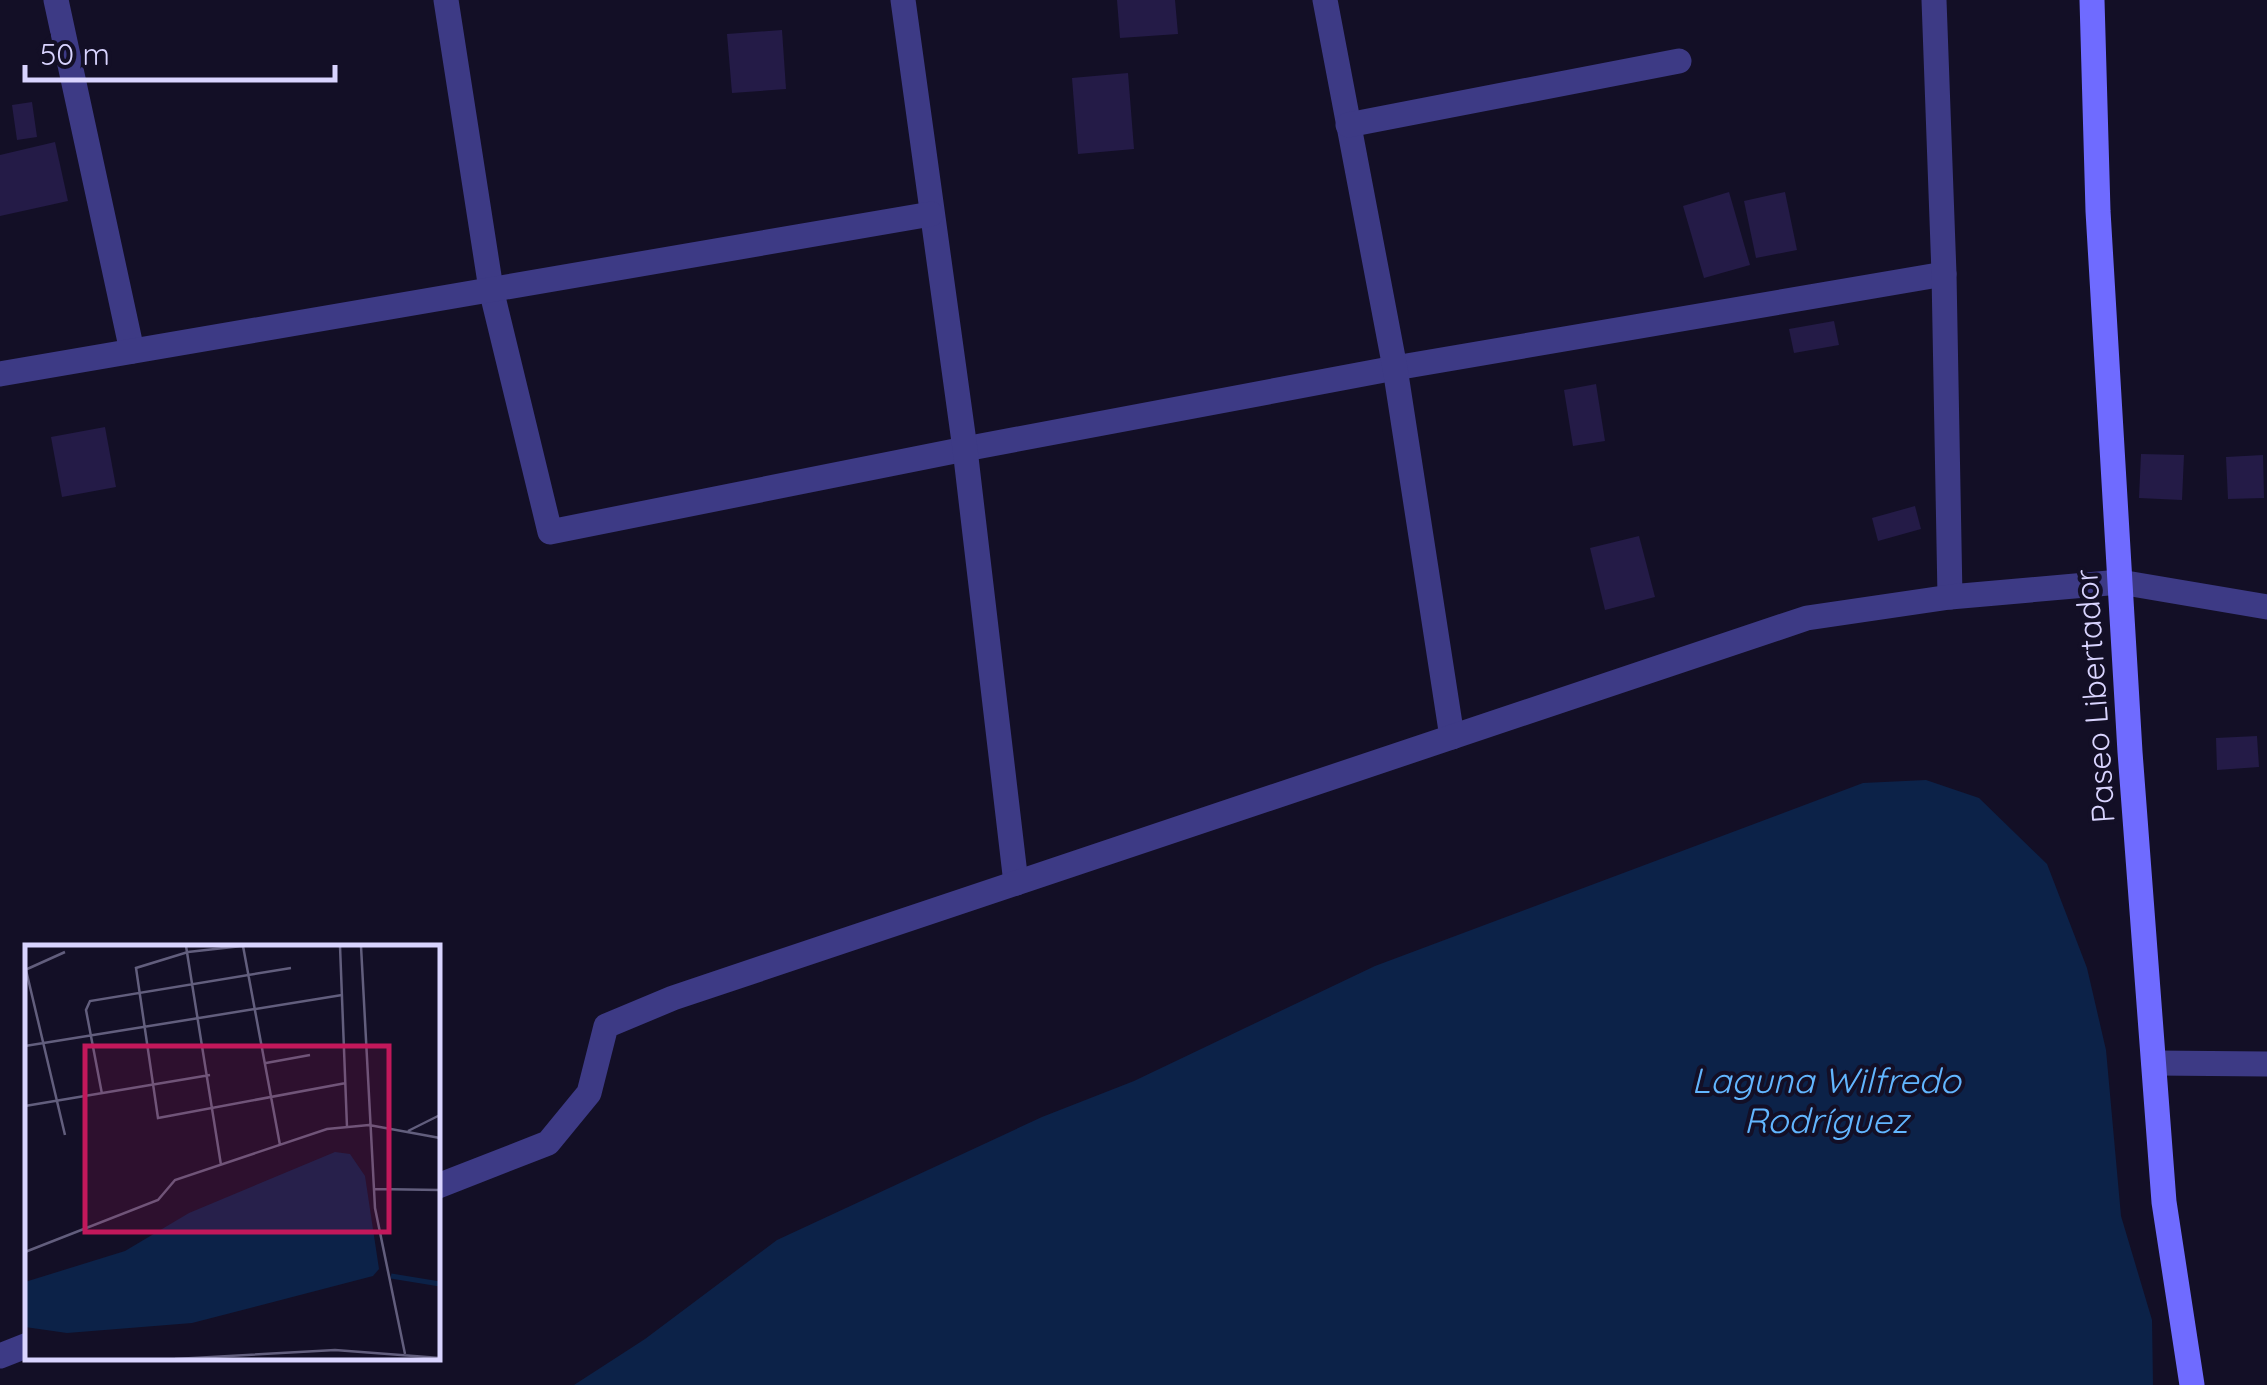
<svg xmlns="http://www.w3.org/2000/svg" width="2267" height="1385" viewBox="0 0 2267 1385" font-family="Quicksand,sans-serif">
<rect width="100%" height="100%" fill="#130f26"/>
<path fill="#0c2248" d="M1926 780 1979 798 2047 864 2087 968 2106 1050 2121 1216 2152 1320 2153 1385H574L645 1339 777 1240 1042 1117 1134 1081 1375 966 1863 783Z"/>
<g fill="#241b47">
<path d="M1117 0H1175L1178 34 1120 38Z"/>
<path d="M782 30 786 89 732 93 727 34Z"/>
<path d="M1128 73 1134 149 1078 154 1072 78Z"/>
<path d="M32 102 37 137 17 140 12 105Z"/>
<path d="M55 142 68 201 0 216V155Z"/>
<path d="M1729 192 1750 265 1704 278 1683 206Z"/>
<path d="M1785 192 1797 250 1756 258 1744 201Z"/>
<path d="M1834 321 1839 345 1794 353 1789 329Z"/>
<path d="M1596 384 1605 441 1573 446 1564 390Z"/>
<path d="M105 427 116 487 62 497 51 437Z"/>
<path d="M2141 454 2184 455 2182 500 2139 498Z"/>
<path d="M2263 455 2264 498 2228 499 2226 457Z"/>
<path d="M1915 506 1921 529 1878 541 1872 518Z"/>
<path d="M1639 536 1655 597 1605 610 1590 548Z"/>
<path d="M2257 736 2259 767 2217 770 2216 738Z"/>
</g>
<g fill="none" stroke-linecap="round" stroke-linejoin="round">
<g stroke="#3d3a85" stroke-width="25">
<path d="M56 0 132 351"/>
<path d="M446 0 491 289 550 532 965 449 1395 368 1944 274"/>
<path d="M903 0 965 449 1016 883"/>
<path d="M1325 0 1395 368 1452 737"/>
<path d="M1934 0 1944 274 1950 597"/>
<path d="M1348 125 1679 61"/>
<path d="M0 374 931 214"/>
<path d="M2154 1063 2267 1064"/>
<path d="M438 1186 548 1143 589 1093 606 1026 673 998 1807 618 1950 597 2120 582 2267 607"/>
<path d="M0 1356 28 1345"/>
</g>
<path stroke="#6f6bff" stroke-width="25" d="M2092 0 2098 211 2130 752 2164 1202 2192 1385"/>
</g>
<g text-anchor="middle" stroke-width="8" stroke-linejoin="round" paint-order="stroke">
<g font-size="32" fill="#d9d4ff" stroke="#130f26">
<text transform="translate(2095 696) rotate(-94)" y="11">Paseo Libertador</text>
</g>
<g font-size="35" font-style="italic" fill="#62b6ff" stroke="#130f26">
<text x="1826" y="1093">Laguna Wilfredo<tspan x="1826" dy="40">Rodríguez</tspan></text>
</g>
</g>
<g transform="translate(25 945)">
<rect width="415" height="415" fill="#130f26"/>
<path d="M310 207 325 209 340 231 354 324 348 331 167 378 42 388 0 382V337L100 306 164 268Z" fill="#0c2248"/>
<path fill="none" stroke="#0c2248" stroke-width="5" d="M366 331 415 339"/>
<path fill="none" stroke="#625e7d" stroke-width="2.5" d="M161 1 196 220M217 1 163 7 111 23 133 173 321 138M218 1 255 200M315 1 322 182M336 1 350 263 380 409M0 25 40 7M1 25 40 190M0 101 317 50M241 118 285 110M77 149 61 65 65 56 266 23M0 161 185 130M383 186 415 170M349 244 415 245M0 307 133 255 150 235 302 184 344 180 415 193M150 414 310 405 415 413"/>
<path fill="#c2185b" fill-opacity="0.15" stroke="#c2185b" stroke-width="5" d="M60 101H364V287H60Z"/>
<rect width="415" height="415" fill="none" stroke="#d9d4ff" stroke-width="5"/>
</g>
<path d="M25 65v15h310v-15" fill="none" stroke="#d9d4ff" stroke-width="5"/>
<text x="40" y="65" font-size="30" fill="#d9d4ff" stroke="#130f26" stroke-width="8" paint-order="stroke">50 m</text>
</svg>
